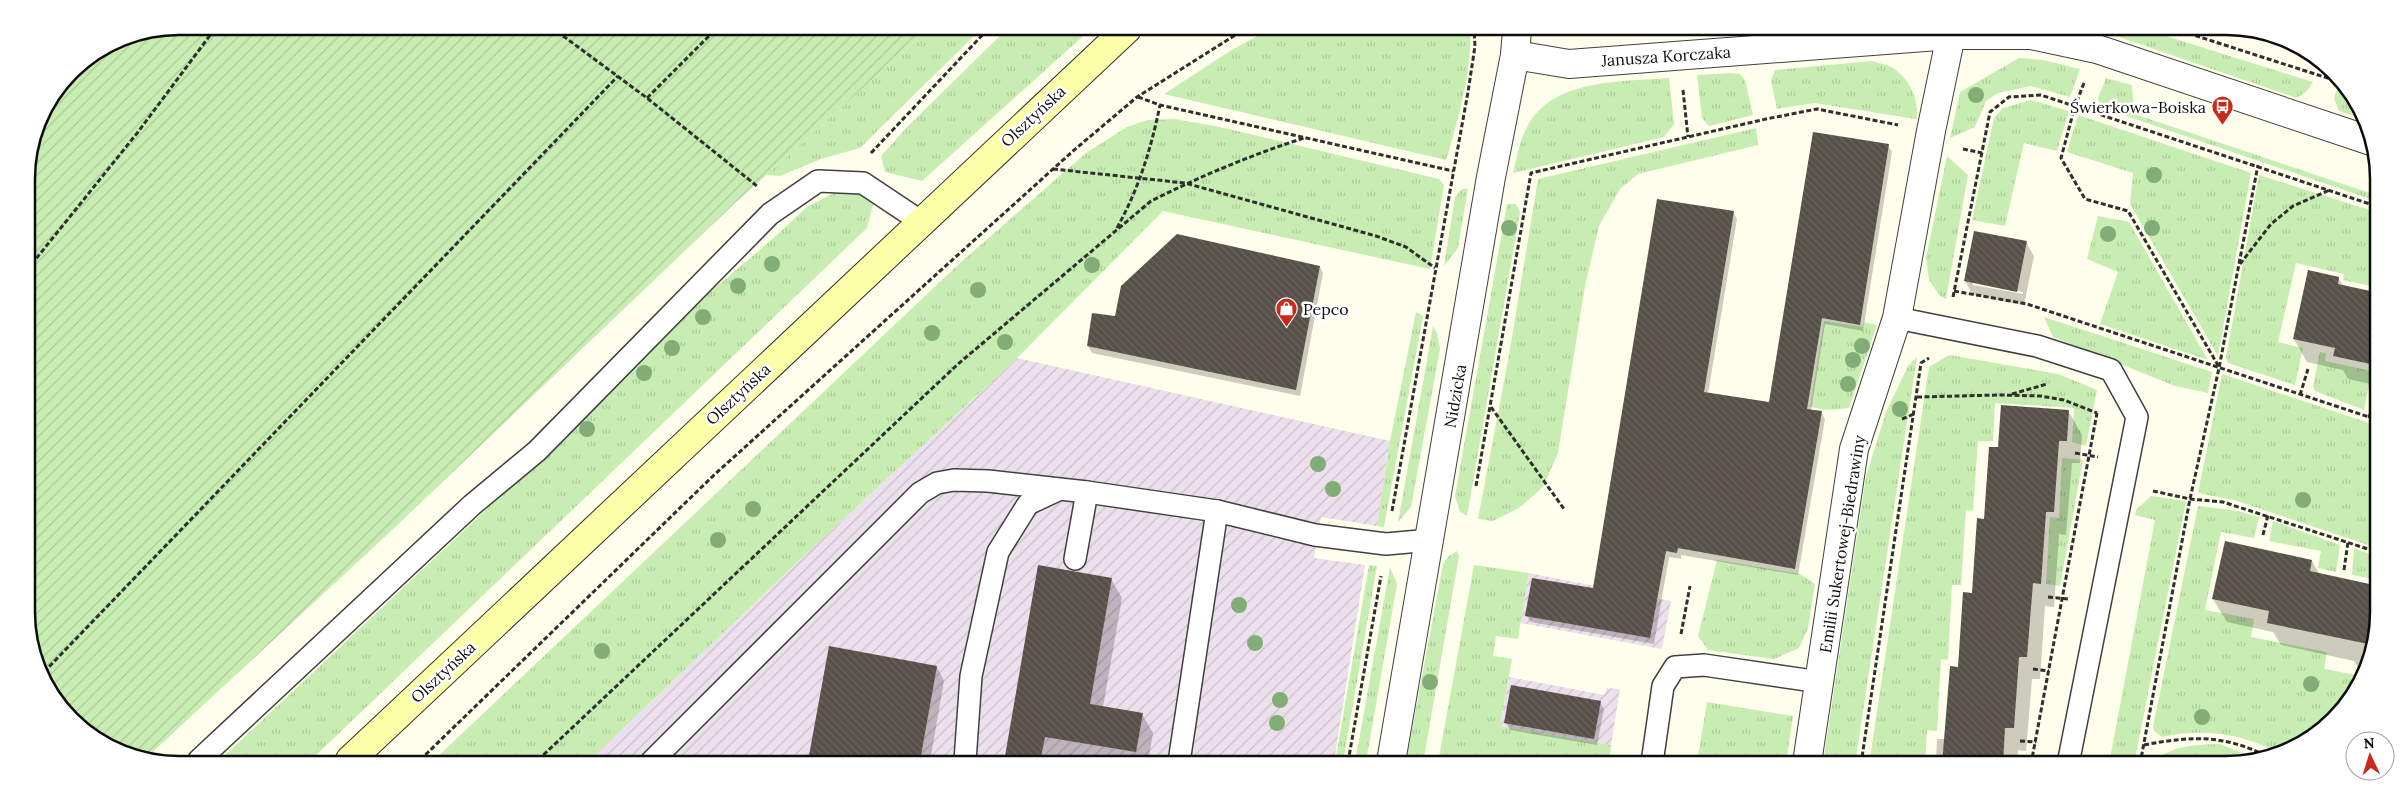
<svg xmlns="http://www.w3.org/2000/svg" width="2405" height="791" viewBox="0 0 2405 791" font-family="Lora,serif">
<defs>
<pattern id="industrial-furrows" width="10" height="10" patternUnits="userSpaceOnUse" patternTransform="scale(1.25)"><rect width="10" height="10" fill="#ece0ec"/><path d="M-1 1l2-2M0 10L10 0M9 11l2-2" fill="none" stroke="#c9bfc9"/></pattern>
<pattern id="grass-tufts" width="24" height="20" patternUnits="userSpaceOnUse" patternTransform="scale(1.25)"><rect width="24" height="20" fill="#c8edb2"/><path d="M3 7l-1-3M5 7V3M7 7l1-3M15 17l-1-3M17 17v-4M19 17l1-3" fill="none" stroke="#abca98"/></pattern>
<pattern id="garden-furrows" width="10" height="10" patternUnits="userSpaceOnUse" patternTransform="scale(1.25)"><rect width="10" height="10" fill="#c8edb2"/><path d="M-1 1l2-2M0 10L10 0M9 11l2-2" fill="none" stroke="#abca98"/></pattern>
<pattern id="building-back-hatch" width="6" height="6" patternUnits="userSpaceOnUse" patternTransform="scale(1.25)"><rect width="6" height="6" fill="#565048"/><path d="M-1 5l2 2M0 0l6 6M5-1l2 2" fill="none" stroke="#69645e"/></pattern>
</defs>
<rect width="100%" height="100%" fill="#fffeec"/>
<g fill="url(#industrial-furrows)">
<path d="M1017 358 1390 441 1377 526 1321 517 1314 558 1365 565 1334 762 589 761 790 569Z"/>
<path d="M1529 573 1671 601 1662 649 1521 623Z"/>
<path d="M1509 677 1604 695 1607 688 1620 689 1611 745 1500 726Z"/>
</g>
<g fill="url(#grass-tufts)">
<path d="M930 28H982L860 148 821 159 780 176 766 175Z"/>
<path d="M1008 28 1091 29 922 181 885 172 881 156 907 127Z"/>
<path d="M1270 29 1470 30C1473 67 1457 124 1446 160L1164 94 1230 51Z"/>
<path d="M2117 31H2150L2313 82 2307 91 2297 98 2116 36Z"/>
<path d="M2019 58 2043 60 2080 69 2070 97 2031 86 1998 93 1986 101 1975 127 1950 138 1960 92Z"/>
<path d="M1872 61C1878 63 1885 64 1891 67 1908 76 1921 101 1916 119L1814 103 1777 109 1771 81 1775 70Z"/>
<path d="M1731 73 1740 74 1745 80 1753 115 1709 126 1702 118 1697 75Z"/>
<path d="M1669 78 1674 124 1664 137 1513 173C1517 156 1520 140 1528 125 1555 78 1622 82 1669 78Z"/>
<path d="M2106 78 2132 85 2134 114 2376 195V201L2100 107 2098 98Z"/>
<path d="M2337 89 2348 93 2360 118 2339 111 2334 98Z"/>
<path d="M2031 100 2069 111 2057 151 2024 143 2005 226 1972 220 1994 118 2003 108Z"/>
<path d="M2078 115 2251 173 2218 356 2130 204 2133 173 2067 152Z"/>
<path d="M1175 119 1220 127 1439 179 1444 185 1430 269 1163 211 1017 358 790 569 589 761 434 760 960 263 1086 153 1127 127 1147 120Z"/>
<path d="M1756 128 1758 145 1638 174 1620 189 1599 226 1585 286 1558 453 1543 487 1519 508 1493 521 1478 519 1509 355 1538 179Z"/>
<path d="M1947 156 1968 175 1946 299 1940 296 1929 280 1926 258Z"/>
<path d="M2259 175 2376 212 2375 287 2343 280 2344 274 2296 263 2278 342 2303 348 2295 385 2228 363 2226 358Z"/>
<path d="M1462 189H1468L1458 248 1444 266 1455 197Z"/>
<path d="M834 193 859 194 874 201 867 228 311 760H220L593 409 678 319 768 243 807 207Z"/>
<path d="M1507 204H1516L1520 212 1467 516 1460 512 1455 496Z"/>
<path d="M2098 216 2129 222 2208 360 2100 324 2118 272 2087 259Z"/>
<path d="M1416 312 1423 316 1384 527 1377 526 1390 441Z"/>
<path d="M2044 317 2212 372 2208 393 2175 386 2053 337Z"/>
<path d="M1824 321 1863 327 1864 322 1877 325 1849 408 1827 410 1810 407Z"/>
<path d="M1433 326 1437 333 1440 349 1411 507 1398 522Z"/>
<path d="M2320 352 2326 353 2325 361 2372 371 2364 410 2315 391 2313 386Z"/>
<path d="M1949 355 2058 374 2097 390 2086 446 2072 442 2074 408 1995 403 1993 441H1978L1973 511 1966 510 1961 585H1952L1948 660 1941 659 1937 731 1927 730 1925 764H1869L1929 367Z"/>
<path d="M1917 357 1855 764 1823 763 1866 476 1886 412 1908 366Z"/>
<path d="M2222 374 2375 425 2374 547 2234 500 2198 493Z"/>
<path d="M2062 458 2083 460 2060 586 2046 584 2050 517 2059 518Z"/>
<path d="M2151 496 2186 501 2134 764H2109L2155 520 2135 515 2136 510Z"/>
<path d="M2198 506 2238 511 2259 517 2254 538 2221 532 2205 610 2254 619 2251 637 2327 652 2324 669 2362 676C2344 716 2321 732 2284 753L2279 754C2246 733 2200 728 2162 737L2154 731 2153 727Z"/>
<path d="M2273 521 2340 545 2336 572 2318 568 2321 551 2269 541Z"/>
<path d="M2354 548 2374 556V579L2352 575Z"/>
<path d="M1457 551 1459 556 1423 763 1406 762 1443 564 1449 556Z"/>
<path d="M1717 560 1800 574 1815 584 1808 628 1799 648 1774 659 1708 650 1698 636Z"/>
<path d="M1369 565 1377 566 1343 762H1335Z"/>
<path d="M1474 565 1529 573 1518 639 1496 636 1493 656 1512 659 1500 726 1611 745 1609 763H1438Z"/>
<path d="M1390 567 1397 584 1366 762H1355Z"/>
<path d="M1707 702 1793 716 1786 763H1697Z"/>
<path d="M2219 744 2259 759 2236 764H2152C2170 745 2195 745 2219 744Z"/>
</g>
<path fill="url(#garden-furrows)" d="M179 26 930 28 735 203 390 532 145 759H139L94 739 64 713 29 641 27 169 38 120 71 71 121 38Z"/>
<g fill="#0003" fill-rule="evenodd">
<path d="M1888 145 1892 152 1863 331 1825 324 1811 411 1821 412 1825 419 1798 575 1681 555V559L1669 557 1654 644 1531 622 1527 616 1594 590 1733 212 1737 219 1708 394 1770 403Z"/>
<path d="M2026 242 2034 256 2024 305 1973 295 1965 281ZM1973 282 2023 292V294L1973 285Z"/>
<path d="M1320 267 1323 273 1300 396 1092 353 1088 346 1116 317Z"/>
<path d="M2338 278 2344 287 2375 294V385L2348 379 2343 370 2307 362 2294 339Z"/>
<path d="M2069 412 2082 435 2080 463H2072L2066 535 2059 534 2054 607 2045 606 2040 679H2032L2026 751 2018 750 2017 764H1936L1937 739H1946L1999 449Z"/>
<path d="M2312 561 2320 575 2374 586 2373 652 2363 675 2354 661 2281 645 2273 632 2227 622 2213 599Z"/>
<path d="M1111 579 1122 598 1103 707 1142 714 1153 733 1148 762H1093L1055 755 1054 762H1006Z"/>
<path d="M830 648 937 667 944 681 930 761H809Z"/>
<path d="M1600 702 1604 709 1597 745 1510 730 1506 723Z"/>
</g>
<g fill="url(#building-back-hatch)">
<path d="M1813 132 1889 144 1860 325 1822 318 1807 409 1822 411 1795 569 1678 548 1677 553 1666 551 1650 638 1525 616 1532 578 1593 588 1657 199 1734 211 1704 392 1769 402Z"/>
<path d="M1974 231 2027 241 2017 292 1964 281Z"/>
<path d="M1177 234 1320 266 1296 390 1087 346 1092 313 1115 316 1121 286Z"/>
<path d="M2308 270 2339 277 2338 284 2375 292V365L2333 356 2335 348 2293 339Z"/>
<path d="M2001 405 2069 410 2067 441H2059L2054 512H2046L2041 584 2033 583 2027 657H2019L2014 728H2005L2003 764H1942L1950 666 1958 667 1963 592 1972 593 1977 518 1984 519 1989 447H1998Z"/>
<path d="M2225 541 2312 560 2310 571 2374 585 2373 645 2267 623 2269 611 2212 599Z"/>
<path d="M1038 565 1112 578 1090 704 1143 713 1136 752 1045 737 1040 762H1004Z"/>
<path d="M829 646 937 666 920 761H808Z"/>
<path d="M1511 685 1601 701 1594 739 1504 723Z"/>
</g>
<g fill="none" stroke-linecap="round" stroke-linejoin="round">
<defs>
<g id="service">
<path d="M1897 318 2037 346 2111 370 2137 417 2068 764"/>
<path d="M1075 559 1087 492"/>
<path d="M199 760 472 505 537 451 770 214 818 181 863 183 920 221"/>
<path d="M652 761 920 493 937 483 954 480 988 481 1087 492 1217 511 1315 535 1386 544 1431 540"/>
<path d="M965 761 971 676 998 552 1028 504 1058 490"/>
<path d="M1179 762 1217 511"/>
<path d="M1652 763 1663 686 1675 667 1704 665 1820 682"/>
</g>
<g id="minor">
<path d="M1515 55 1569 64 1951 35H2031L2097 49 2371 141"/>
<path d="M1807 763 1854 449 1897 318 1931 131 1951 35"/>
</g>
<path id="tertiary" d="M1391 762 1491 177 1515 55 1517 30"/>
<path id="secondary" d="M350 760 1127 29"/>
</defs>
<use href="#service" stroke="#404040" stroke-width="24"/>
<use href="#minor" stroke="#404040" stroke-width="30"/>
<use href="#tertiary" stroke="#404040" stroke-width="30"/>
<use href="#secondary" stroke="#2f2f2f" stroke-width="30"/>
<g stroke="#2f2f2f" stroke-width="3" stroke-dasharray="5 2.5" stroke-linecap="butt">
<path d="M551 27 647 98 757 186"/>
<path d="M2181 31 2343 83"/>
<path d="M2084 83 2075 106 2061 158 2085 199 2128 211 2219 367"/>
<path d="M1683 90 1688 137"/>
<path d="M1138 97 1160 105 1453 171"/>
<path d="M647 98 717 28"/>
<path d="M1963 149 1982 153"/>
<path d="M871 153 989 28"/>
<path d="M1053 169 1185 183 1376 236 1406 247 1435 268"/>
<path d="M1117 228C1139 188 1151 149 1160 105"/>
<path d="M2240 264 2271 224 2293 206 2330 190"/>
<path d="M27 270 138 132 217 26"/>
<path d="M1954 291 2027 304 2375 419"/>
<path d="M1953 297 1990 112 2009 97 2041 95 2376 206"/>
<path d="M2012 394 2047 384"/>
<path d="M2300 395 2308 369"/>
<path d="M1917 397 2000 395 2040 396 2064 400 2097 413"/>
<path d="M1491 407 1564 509"/>
<path d="M2369 418 2375 398"/>
<path d="M1902 419 1914 414"/>
<path d="M2075 453 2098 457"/>
<path d="M1476 486 1531 173 1766 119 1817 109 1898 125"/>
<path d="M2153 491 2190 499 2223 502 2374 551"/>
<path d="M1392 511 1468 92 1475 46 1474 30"/>
<path d="M2263 535 2268 515"/>
<path d="M2344 570 2348 542"/>
<path d="M2048 597 2069 599"/>
<path d="M1681 634 1690 586"/>
<path d="M2033 669 2049 671"/>
<path d="M44 672 618 76"/>
<path d="M2020 741 2036 742"/>
<path d="M2144 745C2190 736 2225 734 2268 757"/>
<path d="M420 760 714 475 1073 151 1137 97 1245 29"/>
<path d="M538 760 958 364 1151 201C1201 176 1251 155 1304 138"/>
<path d="M1348 762 1381 576"/>
<path d="M1861 764 1921 363 1929 358"/>
<path d="M2031 764 2097 413"/>
<path d="M2140 764 2190 499 2219 368 2258 165"/>
</g>
<use href="#service" stroke="#fff" stroke-width="21"/>
<use href="#minor" stroke="#fff" stroke-width="28"/>
<use href="#tertiary" stroke="#fff" stroke-width="28"/>
<use href="#secondary" stroke="#fcffa7" stroke-width="28"/>
</g>
<g fill="#82ad77">
<circle cx="1976" cy="95" r="8"/>
<circle cx="2154" cy="175" r="8"/>
<circle cx="1509" cy="228" r="8"/>
<circle cx="2152" cy="228" r="8"/>
<circle cx="2108" cy="234" r="8"/>
<circle cx="772" cy="264" r="8"/>
<circle cx="1092" cy="265" r="8"/>
<circle cx="738" cy="286" r="8"/>
<circle cx="978" cy="290" r="8"/>
<circle cx="703" cy="317" r="8"/>
<circle cx="932" cy="333" r="8"/>
<circle cx="1005" cy="342" r="8"/>
<circle cx="1862" cy="346" r="8"/>
<circle cx="672" cy="348" r="8"/>
<circle cx="1853" cy="360" r="8"/>
<circle cx="644" cy="373" r="8"/>
<circle cx="1848" cy="384" r="8"/>
<circle cx="1900" cy="409" r="8"/>
<circle cx="587" cy="429" r="8"/>
<circle cx="1318" cy="464" r="8"/>
<circle cx="1333" cy="489" r="8"/>
<circle cx="2303" cy="500" r="8"/>
<circle cx="753" cy="509" r="8"/>
<circle cx="718" cy="540" r="8"/>
<circle cx="1239" cy="605" r="8"/>
<circle cx="1255" cy="643" r="8"/>
<circle cx="602" cy="651" r="8"/>
<circle cx="1430" cy="682" r="8"/>
<circle cx="2311" cy="684" r="8"/>
<circle cx="1280" cy="700" r="8"/>
<circle cx="2202" cy="717" r="8"/>
<circle cx="1277" cy="723" r="8"/>
</g>
<defs>
<symbol id="bus-pin" viewBox="-11 -11 22 30"><path d="M0 17L-7.5 6A9.5 9.5 0 1 1 7.5 6Z" fill="#c92a19" stroke="#fff"/><path d="M-5-6H5V4H4V6H2V4H-2V6H-4V4H-5ZM-3.5-4V0h7V-4ZM-3.5 1.2v1.5H-2V1.2ZM2 1.2v1.5H3.5V1.2Z" fill="#fff"/></symbol>
<symbol id="shop-pin" viewBox="-11 -11 22 30"><path d="M0 17L-7.5 6A9.5 9.5 0 1 1 7.5 6Z" fill="#c92a19" stroke="#fff"/><path d="M-5-2.5h2.3a2.7 3.5 0 0 1 5.4 0H5L5.5 6h-11ZM-1.5-2.5h3a1.5 2.3 0 0 0-3 0Z" fill="#fff"/></symbol>
</defs>
<g fill-rule="evenodd">
<use href="#bus-pin" x="2210" y="94" width="25" height="34"/>
<use href="#shop-pin" x="1274" y="296" width="25" height="34"/>
</g>
<g text-anchor="middle" stroke-width="5" stroke-linejoin="round" paint-order="stroke">
<g font-size="16" fill="#0d0d0d" stroke="#fff">
<text transform="translate(1666 56) rotate(-4)" y="6">Janusza Korczaka</text>
<text transform="translate(1033 116) rotate(-43)" y="6">Olsztyńska</text>
<text transform="translate(738 394) rotate(-43)" y="6">Olsztyńska</text>
<text transform="translate(1455 396) rotate(-80)" y="6">Nidzicka</text>
<text transform="translate(1842 544) rotate(-81)" y="6">Emilii Sukertowej-Biedrawiny</text>
<text transform="translate(443 672) rotate(-43)" y="6">Olsztyńska</text>
</g>
<g font-size="16" fill="#0d0d0d" stroke="#fff" text-anchor="end">
<text x="2206" y="113">Świerkowa-Boiska</text>
<text x="1303" y="315" text-anchor="start">Pepco</text>
</g>
</g>
<path d="M0 0H2405V791H0ZM179 35H2226A144 144 0 0 1 2370 179V612A144 144 0 0 1 2226 756H179A144 144 0 0 1 35 612V179A144 144 0 0 1 179 35Z" fill="#fff" fill-rule="evenodd"/>
<path fill="none" stroke="#0d0d0d" stroke-width="2.5" d="M179 35H2226A144 144 0 0 1 2370 179V612A144 144 0 0 1 2226 756H179A144 144 0 0 1 35 612V179A144 144 0 0 1 179 35Z"/>
<g transform="translate(2370 756) rotate(356)"><circle r="24" fill="#ffffff" stroke="#9e9e9e"/>
<path d="M0-4L9 19L0 12L-9 19Z" fill="#c92a19"/>
<text y="-8" font-size="14" font-weight="bold" text-anchor="middle" fill="#0d0d0d">N</text>
</g>
</svg>
